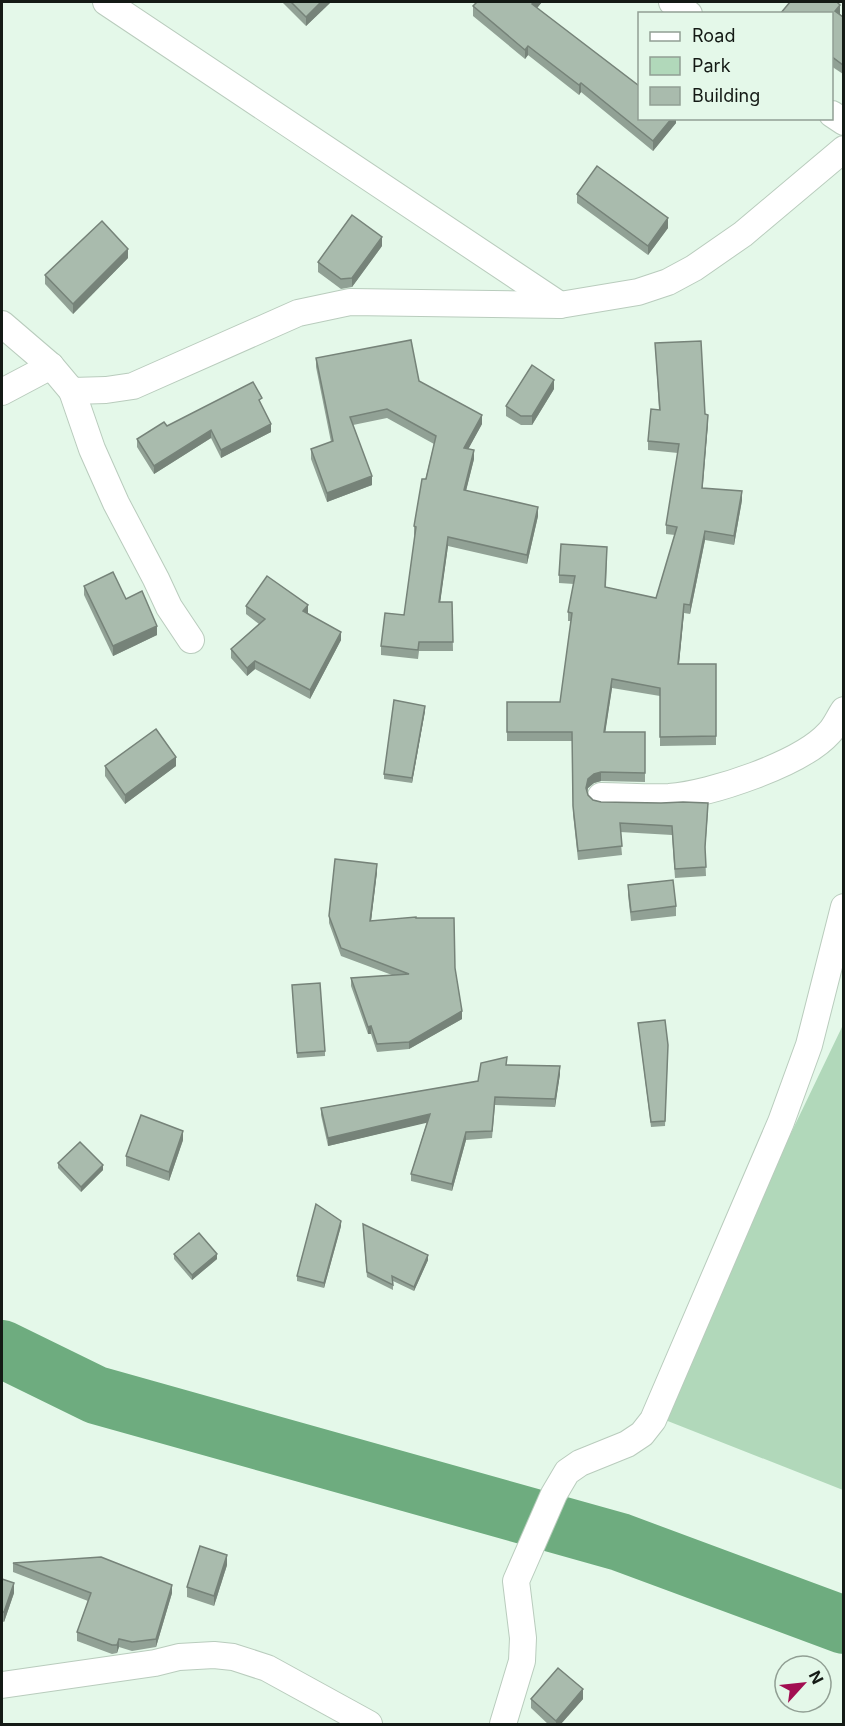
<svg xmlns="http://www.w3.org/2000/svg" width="845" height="1726" viewBox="0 0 845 1726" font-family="Inter,sans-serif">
<rect width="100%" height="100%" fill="#e4f8e9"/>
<path fill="#b1d8ba" d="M843 1017V1490L655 1416 842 1027Z"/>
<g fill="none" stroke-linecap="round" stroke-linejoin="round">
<path stroke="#6eac7f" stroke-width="58" d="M2 1349 96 1395 620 1542 844 1625"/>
<defs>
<g id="street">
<path d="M106 2 560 305"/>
<path d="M672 2 689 14"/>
<path d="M832 114 844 122"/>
<path d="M2 324 51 366 72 391 106 390 133 386 298 313 350 302 560 305 638 292 668 282 694 268 743 234 844 149"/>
<path d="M72 391 92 449 116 503 156 579 169 607 191 640"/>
<path d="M2 392 51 366"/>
<path d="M601 796C624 796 647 798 669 797 711 794 801 764 829 733 835 727 839 717 844 710"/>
<path d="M2 1685 155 1663 179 1657 214 1655 233 1657 267 1668 369 1724"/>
<path d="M503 1724 522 1661 523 1638 516 1581 554 1494 567 1472 580 1463 627 1444 642 1434 653 1420 781 1122 809 1045 844 907"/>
</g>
</defs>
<use href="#street" stroke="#b9ccbd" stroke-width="28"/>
<use href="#street" stroke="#fff" stroke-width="26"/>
</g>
<g fill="#91a195">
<path d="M282 2H331L306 26Z"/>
<path d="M477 2H542L537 8 676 118V123L653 151 581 92 579 95 528 55 525 59 473 16V6Z"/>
<path d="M831 14H840L843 17V74L831 66Z"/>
<path d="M577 194 668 228 648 255 577 203Z"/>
<path d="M382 246 352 287 341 289 318 272V262Z"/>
<path d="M128 258 73 314 45 284V275Z"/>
<path d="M655 343 705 414 708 423 702 488 742 500 734 545 705 540 690 614 684 613 679 664H716V745L660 746V696L612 688 605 732H645V782L601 781 594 783 588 788 587 792 588 795 593 800 601 802 708 812 705 851 706 876 675 878 672 835 620 832 622 855 578 860 573 814 572 741H507V702H560L571 621H568V612L574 584 559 583V575L607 556 606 587 656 598 675 535 666 534V525L678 453 648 450V441L659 410Z"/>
<path d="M316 358 419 381 482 424 468 449 474 459 466 490 538 516 527 564 448 546 440 602H452L453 651H419L418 659 381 655V646L404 615 415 536 414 535V526L434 444 387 418 353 425 372 485 327 502 311 459V449L331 442 316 367Z"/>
<path d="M554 389 532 425H521L506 416V406Z"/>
<path d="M262 406 271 432 221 458 211 438 154 474 137 447V439L167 426Z"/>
<path d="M84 586 126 599 157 635 113 656 84 595Z"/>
<path d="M246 606 308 614 341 640 310 699 255 669 247 676 231 658V649L259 624 246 614Z"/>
<path d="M425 711 412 783 384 779V774Z"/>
<path d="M105 766H176L125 804 105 776Z"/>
<path d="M377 872 371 921 416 918 455 968 462 1019 409 1049 377 1052 371 1034H368L351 986V978L392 975 341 956 329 923V916Z"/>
<path d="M628 885 676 906V916L631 921 628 895Z"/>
<path d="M292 985 325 1051V1056L297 1058Z"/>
<path d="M638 1023 668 1050 665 1126 651 1127Z"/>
<path d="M507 1065 560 1074 555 1107 495 1105 492 1138 466 1140 452 1191 411 1181V1174L427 1122 328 1146 321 1115V1108L478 1081Z"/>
<path d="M183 1140 169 1181 126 1166V1156Z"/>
<path d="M58 1163 103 1170 81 1192 58 1168Z"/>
<path d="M341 1226 324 1288 297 1281V1276Z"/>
<path d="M363 1229 428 1260 414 1291 393 1281V1290L367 1277Z"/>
<path d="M174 1254 217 1259 192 1280 174 1259Z"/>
<path d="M13 1563 172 1593 156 1647 132 1651 119 1647 117 1653 112 1654 77 1641V1632L88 1601 13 1572Z"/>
<path d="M227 1565 214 1606 187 1597V1587Z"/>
<path d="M2 1579 14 1593 4 1622 2 1621Z"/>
<path d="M531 1699H583L560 1725H549L531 1708Z"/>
</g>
<g fill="#768379">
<path d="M321 2H331L306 26V17Z"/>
<path d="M534 2H542L532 14V4Z"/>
<path d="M840 5V14L835 20V11Z"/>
<path d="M528 46V55L525 59V50Z"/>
<path d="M581 83V92L579 95V85Z"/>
<path d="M672 118H676V123L653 151V141Z"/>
<path d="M668 218V228L648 255V246Z"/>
<path d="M382 237V246L352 287V278Z"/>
<path d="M128 249V258L73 314V304Z"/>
<path d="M554 380V389L532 425V416Z"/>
<path d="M482 415V424L464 457V448Z"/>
<path d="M708 415V423L702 496V488Z"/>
<path d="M271 424V432L221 458V450Z"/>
<path d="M211 430V438L154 474V466Z"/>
<path d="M474 450V459L464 499V490Z"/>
<path d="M372 476V485L327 502V493Z"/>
<path d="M742 491V500L734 545V536Z"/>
<path d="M538 507V516L527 564V555Z"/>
<path d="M705 531V540L690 614V605Z"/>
<path d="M448 537V546L439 611V602Z"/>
<path d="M684 604V613L678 673V664Z"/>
<path d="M308 605V614L303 611Z"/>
<path d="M157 626V635L113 656V646Z"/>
<path d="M341 632V640L310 699V690Z"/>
<path d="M255 661V669L247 676V668Z"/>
<path d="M612 679V688L604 741V732Z"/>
<path d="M425 706V711L412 783V778Z"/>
<path d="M176 757V766L125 804V795Z"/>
<path d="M601 772V781L594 783 588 788 586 796V788L588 779 594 774Z"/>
<path d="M377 864V872L370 929V921Z"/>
<path d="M462 1011V1019L409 1049V1042Z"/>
<path d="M371 1026V1034H368V1027Z"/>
<path d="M560 1066V1074L555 1107V1099Z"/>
<path d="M430 1114V1122L328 1146V1138Z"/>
<path d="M183 1131V1140L169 1181V1172Z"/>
<path d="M466 1132V1140L452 1191V1184Z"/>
<path d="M103 1165V1170L81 1192V1187Z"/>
<path d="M341 1221V1226L324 1288V1283Z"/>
<path d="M217 1254V1259L192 1280V1275Z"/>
<path d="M428 1255V1260L414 1291V1287Z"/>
<path d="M227 1555V1565L214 1606V1596Z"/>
<path d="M14 1583V1593L4 1622V1612Z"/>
<path d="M172 1585V1593L156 1647V1639Z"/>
<path d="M119 1639V1647L117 1653V1645Z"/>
<path d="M583 1689V1699L560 1725H556V1721Z"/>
</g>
<g fill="#a9bbad" stroke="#768379" stroke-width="1.5">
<path d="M291 2H321L306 17Z"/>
<path d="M477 2H534L532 4 638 85 639 84V118H672L653 141 581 83 579 85 528 46 525 50 473 6Z"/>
<path d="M790 2H837L840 5 835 11 843 17V65L831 56V14H780Z"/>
<path d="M597 166 668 218 648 246 577 194Z"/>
<path d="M352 215 382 237 352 278 341 279 318 262Z"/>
<path d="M102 221 128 249 73 304 45 275Z"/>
<path d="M411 340 419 381 482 415 464 448 474 450 464 490 538 507 527 555 448 537 439 602H452L453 642H419L418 650 381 646 385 613 404 615 416 527 414 526 422 479H426L436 436 387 409 350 417 372 476 327 493 311 449 333 441 316 358Z"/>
<path d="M701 341 705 414 708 415 702 488 742 491 734 536 705 531 690 605 684 604 678 664H716V736L660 737V688L612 679 604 732H645V773L601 772 594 774 588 779 586 788 588 795 593 800 601 802 661 803 683 802 708 803 705 847 706 867 675 869 672 826 620 823 622 846 578 851 573 806 572 732H507V702H560L572 613 568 612 575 576 559 575 561 544 607 547 605 587 656 598 677 527 666 525 679 444 648 441 651 409 660 410 655 343Z"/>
<path d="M532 365 554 380 532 416H521L506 406Z"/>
<path d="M253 382 262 398 259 400 271 424 221 450 211 430 154 466 137 439 164 422 167 426Z"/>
<path d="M113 572 126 599 142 591 157 626 113 646 84 586Z"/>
<path d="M267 576 308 605 303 611 341 632 310 690 255 661 247 668 231 649 265 619 246 606Z"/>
<path d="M394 700 425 706 412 778 384 774Z"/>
<path d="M156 729 176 757 125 795 105 766Z"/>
<path d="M335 859 377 864 370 921 416 917V918H454L455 968 462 1011 409 1042 377 1044 371 1026 368 1027 351 978 409 974 341 948 329 916Z"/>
<path d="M673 880 676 906 631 912 628 885Z"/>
<path d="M320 983 325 1051 297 1053 292 985Z"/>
<path d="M665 1020 668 1045 665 1121 651 1122 638 1023Z"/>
<path d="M507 1057 506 1065 560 1066 555 1099 495 1097 492 1131 466 1132 452 1184 411 1174 430 1114 328 1138 321 1108 478 1081 481 1063Z"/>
<path d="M141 1115 183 1131 169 1172 126 1156Z"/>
<path d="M80 1142 103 1165 81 1187 58 1163Z"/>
<path d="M316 1204 341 1221 324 1283 297 1276Z"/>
<path d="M363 1224 428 1255 414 1287 392 1276 393 1285 367 1272Z"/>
<path d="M199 1233 217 1254 192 1275 174 1254Z"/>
<path d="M200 1546 227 1555 214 1596 187 1587Z"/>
<path d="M101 1557 172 1585 156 1639 132 1642 119 1639 117 1645H112L77 1632 91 1593 13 1563Z"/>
<path d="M2 1579 14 1583 4 1612H2Z"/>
<path d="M558 1668 583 1689 556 1721 531 1699Z"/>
</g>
<rect width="845" height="1726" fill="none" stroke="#141a15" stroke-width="6"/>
<rect x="638" y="12" width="195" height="108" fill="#e4f8e9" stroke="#919f94" stroke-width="1.5"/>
<rect x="650" y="32" width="30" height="9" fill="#ffffff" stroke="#919f94" stroke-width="1.5"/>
<text x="692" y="42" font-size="18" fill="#141a15">Road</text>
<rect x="650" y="57" width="30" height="18" fill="#b1d8ba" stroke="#919f94" stroke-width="1.5"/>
<text x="692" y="72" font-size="18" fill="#141a15">Park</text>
<rect x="650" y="87" width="30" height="18" fill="#a9bbad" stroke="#919f94" stroke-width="1.5"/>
<text x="692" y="102" font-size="18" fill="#141a15">Building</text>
<g transform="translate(803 1684) rotate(63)"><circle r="28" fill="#e4f8e9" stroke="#919f94" stroke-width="1.5"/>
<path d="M0-4.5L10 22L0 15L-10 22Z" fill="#a20e51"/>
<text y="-9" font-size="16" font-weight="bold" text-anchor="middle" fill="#141a15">N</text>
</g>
</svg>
